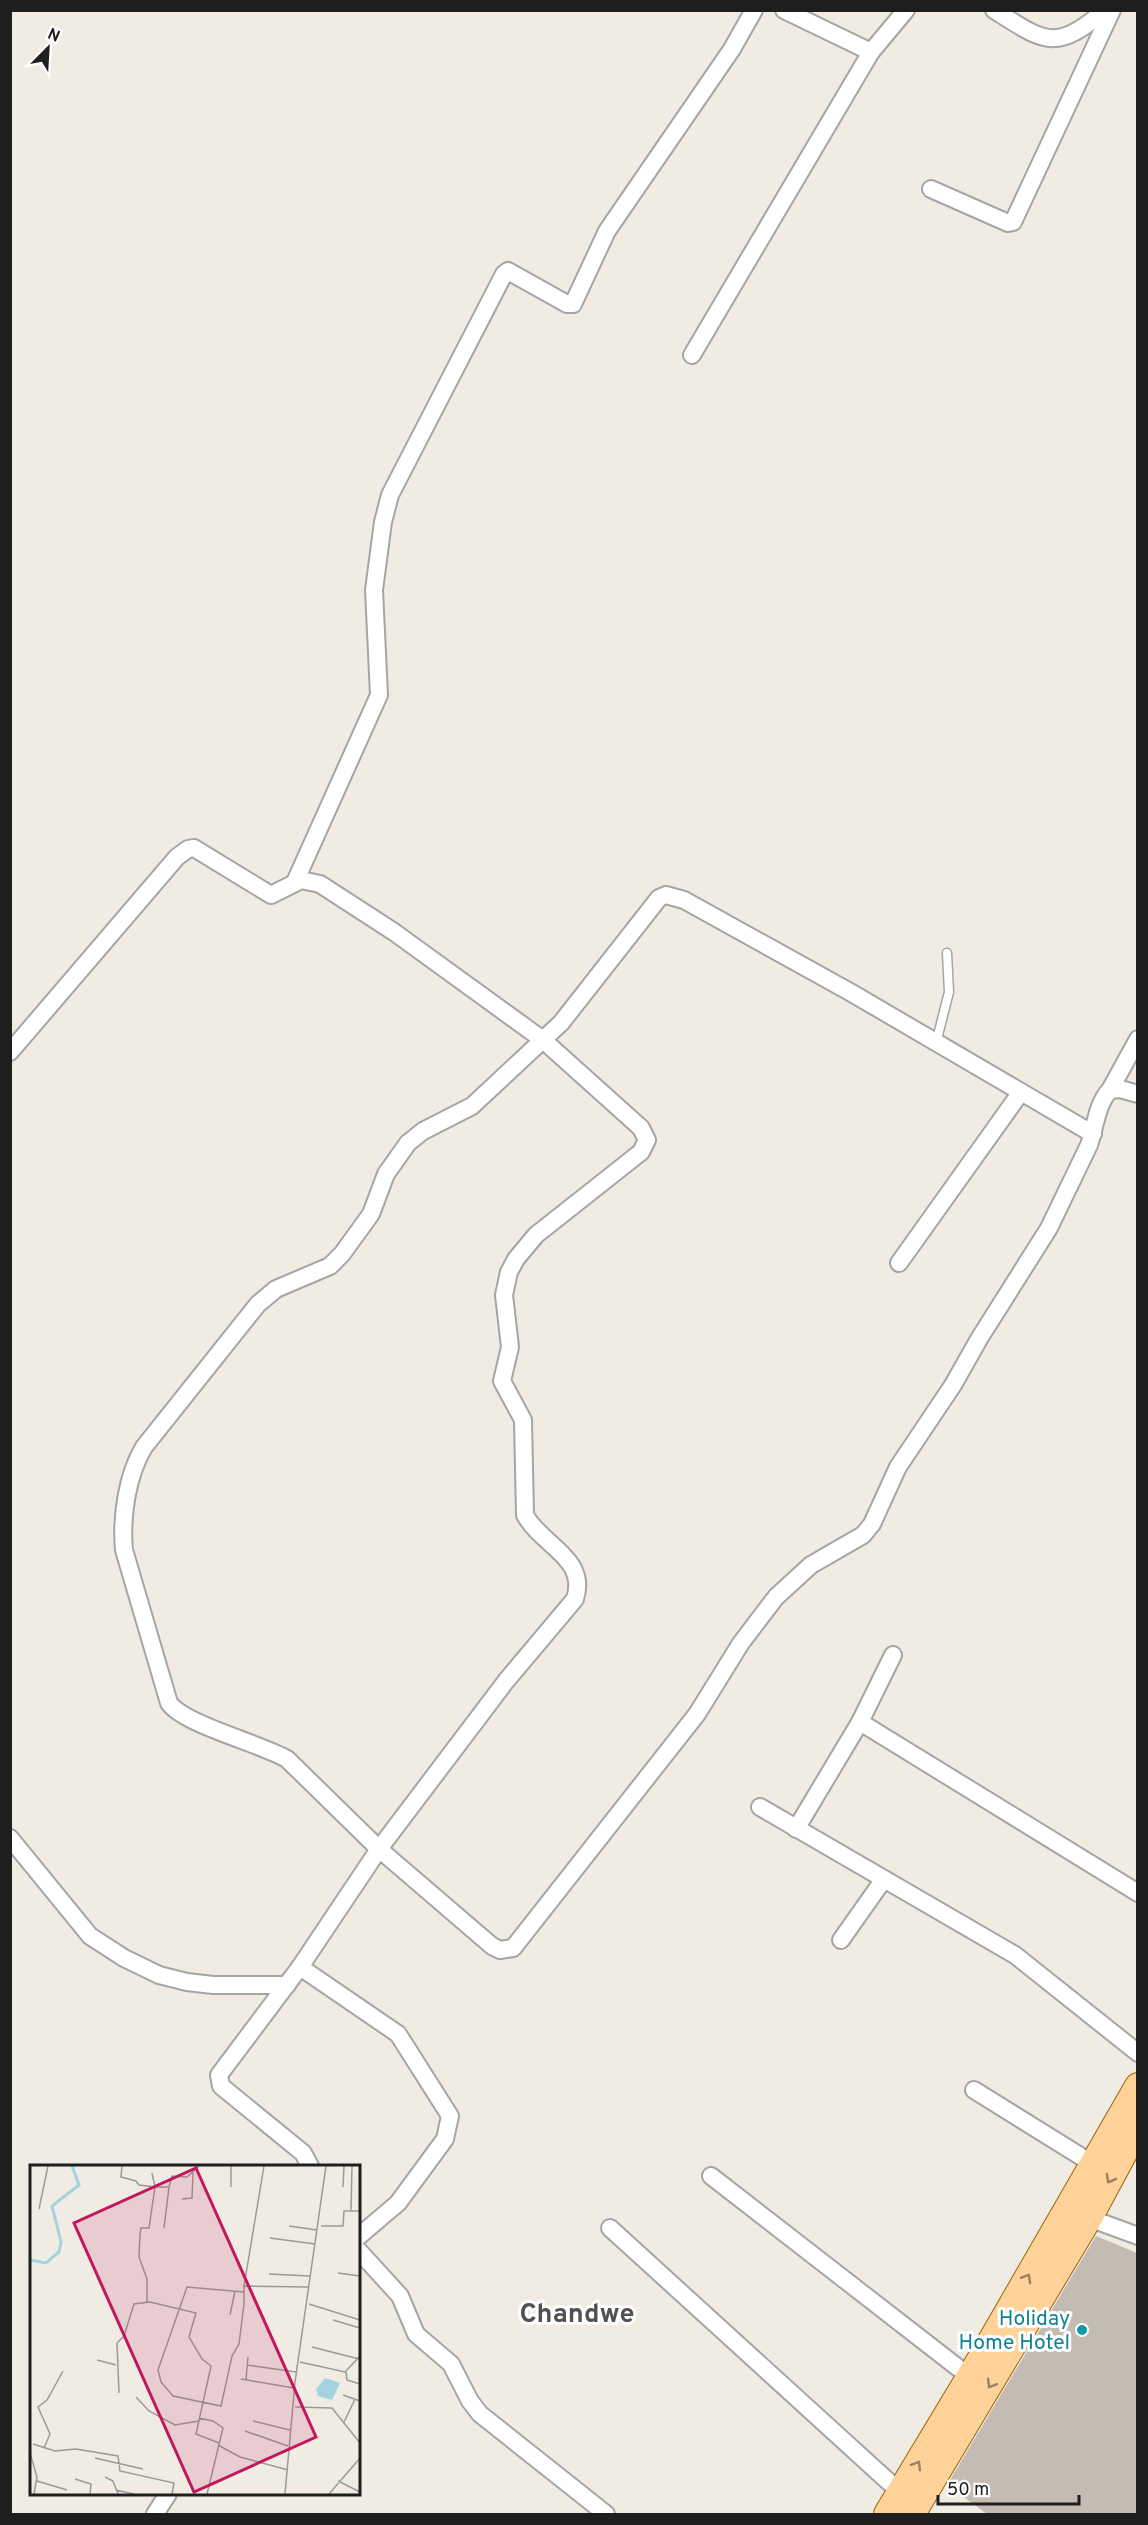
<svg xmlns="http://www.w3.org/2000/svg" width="1148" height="2525" viewBox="0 0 1148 2525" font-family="Overpass,sans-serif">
<rect width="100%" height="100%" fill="#f0ece4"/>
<path fill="#c4bbb3" d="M1096 2236 1137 2253V2514H987L947 2485Z"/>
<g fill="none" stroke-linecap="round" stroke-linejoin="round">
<defs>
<path id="lane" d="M936 1043 949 992 947 953"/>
<g id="street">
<path d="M784 10 871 52 906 10"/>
<path d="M994 10C1045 42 1055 53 1105 10"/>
<path d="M931 189 1008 223 1013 222 1112 10"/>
<path d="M692 355 871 52"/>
<path d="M295 882 379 695 374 590 383 522 390 495 504 274 508 271 567 304H573L607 231 732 49 754 10"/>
<path d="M10 1052 177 857 188 849 194 848 271 895 301 880 320 884 394 932 543 1040 641 1128 647 1140 641 1152 536 1235 516 1259 509 1272 504 1295 510 1347 502 1381 523 1420 525 1515C542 1546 588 1558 575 1599L506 1681 379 1849 300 1967 219 2075 221 2086 303 2153 310 2166"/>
<path d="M1110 1090 1138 1039"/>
<path d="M1093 1134 850 992 684 900 666 895 659 898 561 1023 472 1106 423 1131 408 1143 386 1174 371 1214 342 1254 330 1266 276 1289 258 1304 144 1447C127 1475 121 1517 124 1550L169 1703C185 1725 259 1743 287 1759L379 1849 492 1946 500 1950 513 1948 697 1714 741 1643 776 1597 811 1565 863 1535 872 1524 898 1467 953 1385 979 1339 1049 1228 1089 1145C1095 1128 1097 1103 1110 1090L1120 1089 1138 1094"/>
<path d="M899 1263 1021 1092"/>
<path d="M860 1722 1138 1893"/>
<path d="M760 1807 1015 1955 1138 2053"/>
<path d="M796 1829 860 1722 893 1655"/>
<path d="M10 1838 90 1936 124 1958 159 1975 187 1982 213 1985H287"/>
<path d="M841 1940 884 1879"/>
<path d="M300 1967 398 2034 450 2116 445 2139 398 2203 358 2237"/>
<path d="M974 2090 1093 2164"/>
<path d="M711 2176 970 2377"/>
<path d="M1089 2218 1138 2236"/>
<path d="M610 2228 901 2493"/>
<path d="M358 2250 400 2296 416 2334 451 2364 470 2401 480 2414 606 2514"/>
<path d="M155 2514 168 2494"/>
</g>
<g id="primary">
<path d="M887 2514 984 2353 1138 2086"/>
<path d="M912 2514 1089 2218 1138 2127"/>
</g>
</defs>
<use href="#lane" stroke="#a5a5a5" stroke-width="11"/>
<use href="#street" stroke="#a5a5a5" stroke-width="20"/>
<use href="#primary" stroke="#996400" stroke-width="28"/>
<use href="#lane" stroke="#fff" stroke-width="8"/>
<use href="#street" stroke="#fff" stroke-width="16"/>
<use href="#primary" stroke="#ffd29a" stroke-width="26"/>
</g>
<defs><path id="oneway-chevron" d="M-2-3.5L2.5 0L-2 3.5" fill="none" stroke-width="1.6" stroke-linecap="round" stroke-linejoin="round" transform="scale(1.5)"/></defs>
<g stroke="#9a8162">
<use href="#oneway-chevron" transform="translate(1110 2179) rotate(118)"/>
<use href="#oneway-chevron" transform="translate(1027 2278) rotate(-60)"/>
<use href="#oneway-chevron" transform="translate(991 2384) rotate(121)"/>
<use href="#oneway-chevron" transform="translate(917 2465) rotate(-59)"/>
</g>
<circle fill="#0f9aa8" stroke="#fff" stroke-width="2" cx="1082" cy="2330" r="6"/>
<g text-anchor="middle" stroke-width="6" stroke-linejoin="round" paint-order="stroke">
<g font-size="21" fill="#0d838f" stroke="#fff" text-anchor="end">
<text x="1070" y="2325">Holiday<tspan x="1070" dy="24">Home Hotel</tspan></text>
</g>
<g font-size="27" font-weight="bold" fill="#515151" stroke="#fff">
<text x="577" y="2322">Chandwe</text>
</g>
</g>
<g transform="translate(30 2165)">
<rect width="330" height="330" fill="#f0ece4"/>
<path d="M295 213 310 218 302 235 288 231 286 224Z" fill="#a1d3e1"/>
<path fill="none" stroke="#a1d3e1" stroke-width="3" d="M0 95 16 98 29 87 31 77 22 41 49 20 42 1"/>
<path fill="none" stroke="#9c9a95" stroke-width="1.5" d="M92 1 91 12 106 16 109 20 125 22 122 8M201 1V22M313 22 314 1M152 34 162 33 163 7M9 44 18 1M321 45 322 1M259 61 287 65M291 61H313L314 46H330M134 63 139 22M240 73 285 79M308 108 330 111M239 109 280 111M214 121 234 1M214 127 157 122 128 205 131 217 143 231 191 241 202 191 209 179 214 139V121L279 122M117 137V114L109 92 110 69 111 63H119L125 22H139L142 11 157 12 169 1M279 139 330 155M200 150 205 126M303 155 330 163M282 182 329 194M67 195 86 200M270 197 315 207 330 191M217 200 266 207M316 207 317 215 330 219M211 214 264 223M216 215 218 192M89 228 87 178 94 171 104 139 120 137 166 148 159 172 172 194 181 201 166 269 189 278M313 230 330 236M106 232 119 246 145 260 169 256M265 242 302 243 330 278M169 253 183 256 193 263 177 329M223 256 260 265M314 257 325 234M215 266 258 281M3 279 25 286 46 284 88 291 90 306 144 318 142 329M188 280 210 292 258 305M14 283 20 269 8 242 17 235 33 206M0 288 7 312 4 329M65 293 113 304M75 312 83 316 88 329M45 314 61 319 60 329M7 316 37 325M308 316 330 327M86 325 104 329M255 329 265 217 296 1M299 329 330 293"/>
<path fill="#c2185b" fill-opacity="0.15" stroke="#c2185b" stroke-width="3" d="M166 3 286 272 164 327 44 58Z"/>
<rect width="330" height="330" fill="none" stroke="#1e1e1e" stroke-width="3"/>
</g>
<rect width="1148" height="2525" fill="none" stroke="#1e1e1e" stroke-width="24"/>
<g transform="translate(48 48) rotate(24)" stroke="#ffffff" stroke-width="4.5" paint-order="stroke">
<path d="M0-4.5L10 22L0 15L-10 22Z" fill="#1e1e1e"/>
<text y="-9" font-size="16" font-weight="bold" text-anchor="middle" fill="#1e1e1e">N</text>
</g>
<path d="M938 2495v9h141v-9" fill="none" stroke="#1e1e1e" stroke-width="3"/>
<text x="947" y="2495" font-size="18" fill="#1e1e1e" stroke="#ffffff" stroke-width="4.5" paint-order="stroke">50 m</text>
</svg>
